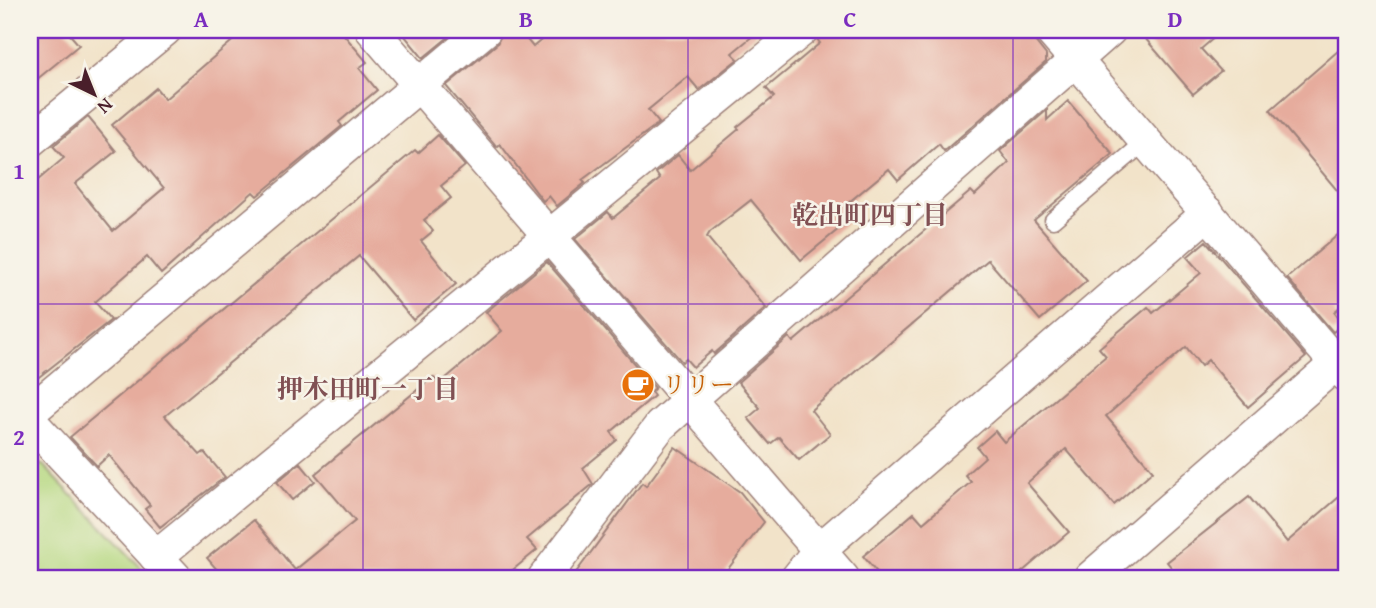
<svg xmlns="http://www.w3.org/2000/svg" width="1376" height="608" viewBox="0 0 1376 608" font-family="'Gentium Book Plus','Noto Serif JP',serif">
<rect width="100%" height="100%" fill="#f7f3e8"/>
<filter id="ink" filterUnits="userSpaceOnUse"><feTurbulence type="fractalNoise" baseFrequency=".0143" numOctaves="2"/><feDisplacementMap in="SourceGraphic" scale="14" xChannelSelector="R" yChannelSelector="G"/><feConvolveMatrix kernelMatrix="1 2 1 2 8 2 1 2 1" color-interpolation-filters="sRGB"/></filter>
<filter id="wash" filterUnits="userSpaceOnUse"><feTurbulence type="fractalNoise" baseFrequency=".00686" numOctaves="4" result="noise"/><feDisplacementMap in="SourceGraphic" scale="28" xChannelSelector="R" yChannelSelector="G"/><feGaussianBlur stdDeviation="1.57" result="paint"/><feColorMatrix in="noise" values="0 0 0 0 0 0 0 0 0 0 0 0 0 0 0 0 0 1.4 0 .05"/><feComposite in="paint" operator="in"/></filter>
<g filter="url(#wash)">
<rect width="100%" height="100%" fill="#f2e3c9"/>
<path fill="#b5d880" stroke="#807c56" stroke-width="2" d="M30 463 43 465 151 578H30Z"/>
<g id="blocks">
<g fill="#e6ac9d">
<path d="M30 30H66L79 45 30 85Z"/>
<path d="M245 30H340L367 62 359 68 377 90 339 122 342 126 257 196 253 192 161 274 147 257 95 302 111 320 30 384V187L64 158 53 146 88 117 116 151 75 184 113 231 164 188 112 125 156 88 165 99Z"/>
<path d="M400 30H457L423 58Z"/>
<path d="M503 30H519L533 47 553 30H760L732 53 738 59 699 90 688 77 648 110 659 123 582 180 585 183 557 206 549 196 543 201 500 144 497 147 446 86 497 44Z"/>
<path d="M820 30H1026L1046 55V62L944 151 939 144 898 180 889 169 848 203 857 214 801 260 751 200 710 232 707 237 766 308 714 354 712 351 693 367 686 359 682 362 575 239 608 212 613 218 660 179 656 173 678 155 690 170 739 129 737 127 774 97 766 88 820 43 817 39Z"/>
<path d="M1138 30H1223L1201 49 1221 71 1193 94Z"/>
<path d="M1346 44V201L1270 110Z"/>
<path d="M1068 101 1113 154 1034 220 1087 281 1040 320 988 260 811 410 830 434 799 460 779 437 770 444 748 418 760 408 738 382 789 337 793 342 971 191 975 195 1009 163 1000 151 1047 110V120Z"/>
<path d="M438 135 465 166 441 186 451 198 424 220 433 231 421 241 456 284 413 320 359 256 165 416 200 455 204 452 225 477 160 527 145 509 150 505 109 455 97 466 70 437 415 150 418 153Z"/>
<path d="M1346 228V302L1334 312 1343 324 1333 332 1287 278Z"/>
<path d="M1206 241 1306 357 1248 407 1208 360 1201 366 1186 347 1106 416 1153 471 1114 505 1066 449 1027 483 1069 532 1015 578H882L863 556 914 513 923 523 971 482 965 475 985 457 977 447 995 431 1004 442 1106 356 1099 348 1148 307 1153 313 1201 273 1187 257Z"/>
<path d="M547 262 655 388 651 392 654 396 611 432 617 440 583 468 593 484 527 539 537 550 503 578H224L207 558 254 520 295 570 355 521 315 474 433 377 439 384 502 331 486 312Z"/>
<path d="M675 447 740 492 764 522 721 578H572L642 483 646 486Z"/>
<path d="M300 463 315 481 292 500 277 482Z"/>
<path d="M1346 491V578H1180L1167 562 1249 497 1287 542Z"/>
</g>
</g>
</g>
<g filter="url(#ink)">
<use href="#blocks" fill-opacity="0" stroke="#9e817a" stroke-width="2"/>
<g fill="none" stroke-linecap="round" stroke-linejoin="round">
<defs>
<path id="service" d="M1053 220 1146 141"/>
<g id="minor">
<path d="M372 30 843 578"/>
<path d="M1050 30 1346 375"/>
<path d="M30 141 165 30"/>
<path d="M30 412 485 30"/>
<path d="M30 421 176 578"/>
<path d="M156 557 802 30"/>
<path d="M544 578 660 426 1110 30"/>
<path d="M797 578 819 550 1208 213"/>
<path d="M1090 578 1346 355"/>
</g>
</defs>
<use href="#service" stroke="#9e817a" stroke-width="19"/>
<use href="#minor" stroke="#9e817a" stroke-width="35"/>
<use href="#service" stroke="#fff" stroke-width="16"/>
<use href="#minor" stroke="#fff" stroke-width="32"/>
</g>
</g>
<path fill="none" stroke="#7b2cbf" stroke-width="2" stroke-opacity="0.55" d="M363 30V578M688 30V578M1013 30V578M30 304H1346"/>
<defs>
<symbol id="cafe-disc" viewBox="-11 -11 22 22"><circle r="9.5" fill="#e8710a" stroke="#f7f3e8"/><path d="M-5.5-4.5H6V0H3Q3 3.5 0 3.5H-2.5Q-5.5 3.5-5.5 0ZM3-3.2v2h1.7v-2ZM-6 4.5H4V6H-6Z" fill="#fff"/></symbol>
</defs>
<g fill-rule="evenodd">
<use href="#cafe-disc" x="619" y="366" width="38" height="38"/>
</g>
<g text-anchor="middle" stroke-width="5" stroke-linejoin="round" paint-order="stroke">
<g font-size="24" fill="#c56008" stroke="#f7f3e8" text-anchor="start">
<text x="662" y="393">リリー</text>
</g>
<g font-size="26" font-weight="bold" fill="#815053" stroke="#f7f3e8">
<text x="870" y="224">乾出町四丁目</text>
<text x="368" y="398">押木田町一丁目</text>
</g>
</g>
<rect width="1376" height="608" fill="none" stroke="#f7f3e8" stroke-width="77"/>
<g transform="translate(94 94) rotate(137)" stroke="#f7f3e8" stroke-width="5" paint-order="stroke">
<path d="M0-5L12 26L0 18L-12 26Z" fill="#4a1f2b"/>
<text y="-10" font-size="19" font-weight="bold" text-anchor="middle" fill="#4a1f2b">N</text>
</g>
<rect x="38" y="38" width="1300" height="532" fill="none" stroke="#7b2cbf" stroke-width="2.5"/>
<g font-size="23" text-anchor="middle" font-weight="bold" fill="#7b2cbf">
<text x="201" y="27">A</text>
<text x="526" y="27">B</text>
<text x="850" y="27">C</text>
<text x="1175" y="27">D</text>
<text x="19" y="179">1</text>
<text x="19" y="445">2</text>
</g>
</svg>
